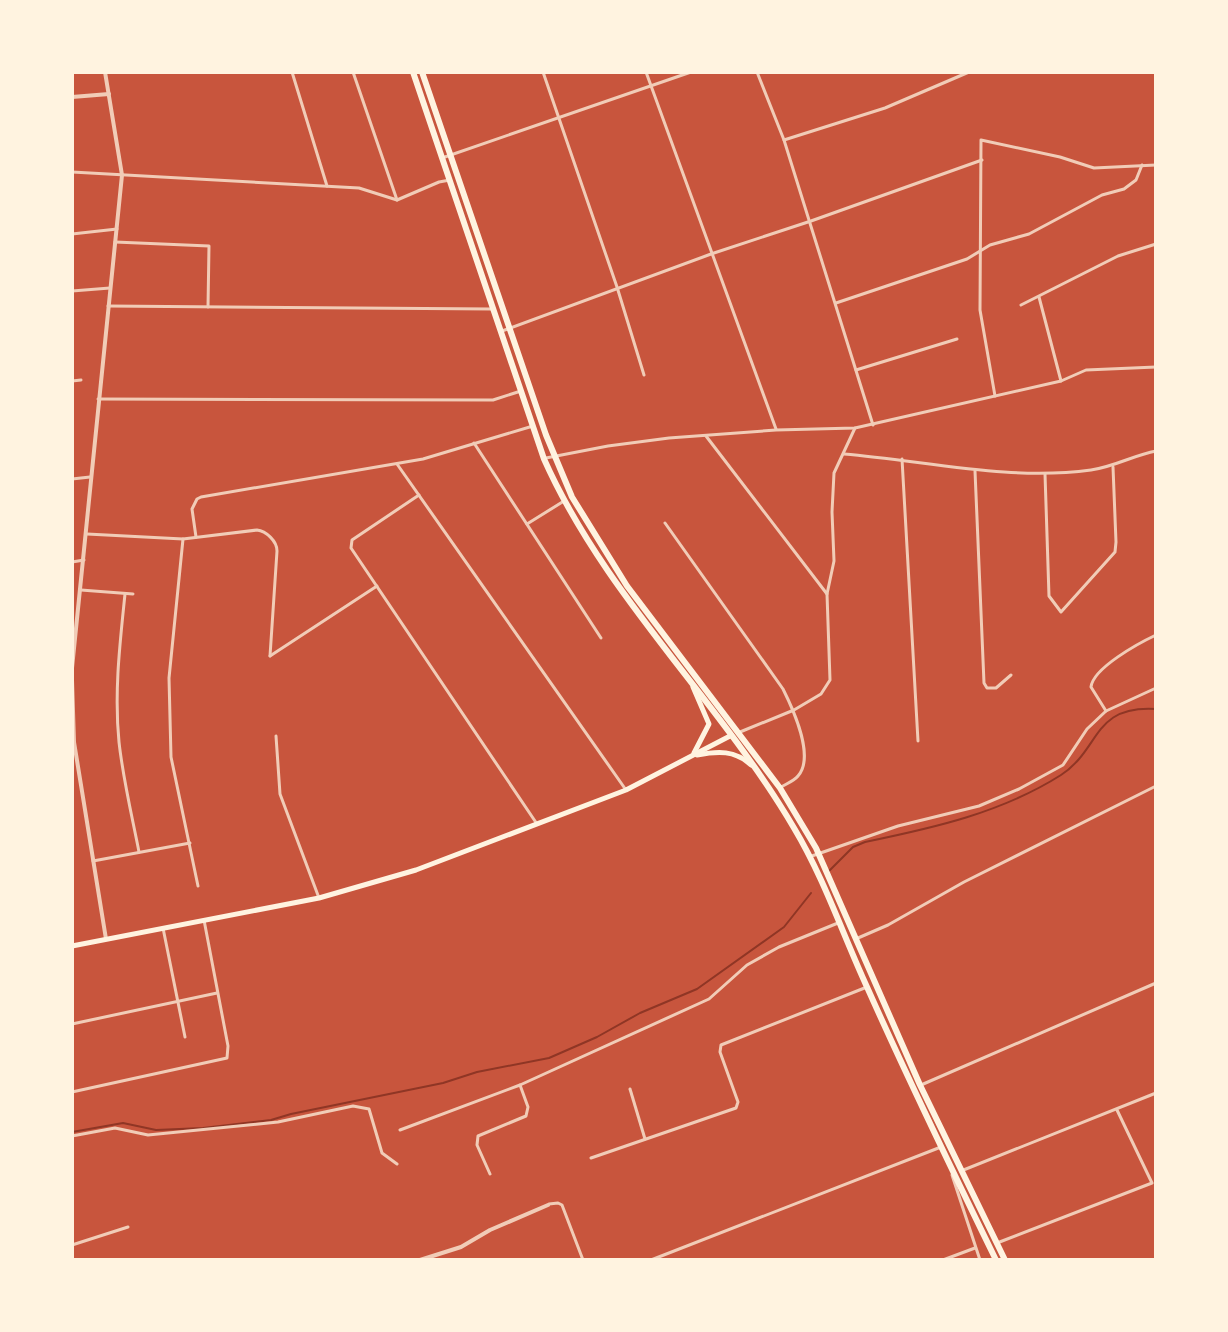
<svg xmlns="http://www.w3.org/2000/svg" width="1228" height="1332" viewBox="0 0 1228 1332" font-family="Mulish,sans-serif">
<rect width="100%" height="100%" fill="#c8553d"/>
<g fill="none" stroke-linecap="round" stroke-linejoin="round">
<g stroke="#8f3625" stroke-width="2">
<path d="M829 871 853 847 865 842C933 828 1001 813 1061 775 1101 749 1092 705 1156 709"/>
<path d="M72 1132 123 1123 156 1130 203 1128 271 1120 291 1114 443 1083 477 1072 549 1058 597 1037 640 1013 697 989 784 927 811 893"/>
</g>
<g stroke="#f1ccb7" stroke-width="3">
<path d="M292 72 327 186"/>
<path d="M353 72 397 200"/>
<path d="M543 72 617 287 644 375"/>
<path d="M646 72 776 429"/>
<path d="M757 72 784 140 873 425"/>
<path d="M784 140 885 108 969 72"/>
<path d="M442 158 691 72"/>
<path d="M72 172 359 188 397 200 439 182 450 180"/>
<path d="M72 234 117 229"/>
<path d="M115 242 209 246 208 307"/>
<path d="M72 291 110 288"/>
<path d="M1039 297 1061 381"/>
<path d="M836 303 967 259 990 245 1029 234 1102 195 1124 189 1136 180 1142 165"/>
<path d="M1021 305 1118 256 1156 244"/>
<path d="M108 306 492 309"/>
<path d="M502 331 711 254 811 221 982 160"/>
<path d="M856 370 957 339"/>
<path d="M72 381 81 380"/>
<path d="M995 396 980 310 981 140 1060 157 1094 168 1156 165"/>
<path d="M98 399 493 400 521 391"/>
<path d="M706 436 827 594"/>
<path d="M474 443 601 638"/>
<path d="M844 454C927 461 1008 481 1091 470 1114 467 1134 455 1156 451"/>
<path d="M546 458 608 446 669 438 776 430 855 428 1061 381 1086 370 1156 367"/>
<path d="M902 459 918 741"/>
<path d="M397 464 626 790"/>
<path d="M975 471 984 683 987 688H996L1011 675"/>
<path d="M1045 474 1049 596 1061 612 1115 552 1116 542 1113 467"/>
<path d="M72 479 90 477"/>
<path d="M419 495 352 540 351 548 537 824"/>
<path d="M665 523 783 689C793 709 815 757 798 776 794 781 786 784 781 787"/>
<path d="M527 524 564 501"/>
<path d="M87 534 183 539 257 530C266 531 277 541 277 551L270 656"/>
<path d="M196 537 192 509 197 499 201 497 423 459 533 426"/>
<path d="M183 539 169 678 171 757 198 886"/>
<path d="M72 562 84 560"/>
<path d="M81 590 133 594"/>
<path d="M125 594C120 643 114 692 119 742 123 779 132 816 139 852"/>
<path d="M270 656 377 586"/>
<path d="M1106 711 1091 687C1093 668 1139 643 1156 635"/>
<path d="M740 732 794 710 821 694 830 680 827 594 834 561 832 512 834 473 855 428"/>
<path d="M276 736 280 794 319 898"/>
<path d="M809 857 898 826 979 806 1019 789 1063 765 1087 729 1106 711 1156 688"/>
<path d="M93 861 190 843"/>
<path d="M163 928 185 1037"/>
<path d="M858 938 888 925 964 882 1156 786"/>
<path d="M72 1024 217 993"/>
<path d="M520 1085 709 999 747 965 779 947 838 923"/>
<path d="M921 1085 1156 983"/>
<path d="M630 1089 645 1139"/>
<path d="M72 1092 227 1058 228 1046 204 920"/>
<path d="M400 1130 520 1085 528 1107 526 1116 478 1136 477 1145 490 1174"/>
<path d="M72 1136 115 1128 148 1135 278 1122 353 1106 369 1109 382 1153 397 1164"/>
<path d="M591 1158 736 1108 738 1102 720 1052 721 1045 867 987"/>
<path d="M961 1171 1156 1093"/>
<path d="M952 1175 980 1260"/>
<path d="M549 1204 558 1203 562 1205 583 1260"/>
<path d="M997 1243 1152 1183 1117 1110"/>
<path d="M72 1245 128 1227"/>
<path d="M651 1260 941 1147"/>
<path d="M943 1260 975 1248"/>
</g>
<g stroke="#f1ccb7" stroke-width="4">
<path d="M72 97 109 94"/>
<path d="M72 668 122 175 105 72"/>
<path d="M72 680 74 742 106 939"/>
<path d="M420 1260 461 1247 490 1230 548 1205"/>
</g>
<g stroke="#fff3e0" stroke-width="5">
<path d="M693 687 709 724 694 753"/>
<path d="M697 755C718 751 735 750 751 765"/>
<path d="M72 946 319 898 416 870 626 790 730 736"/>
</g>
<g stroke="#fff3e0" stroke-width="6">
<path d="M413 72 544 459C605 596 719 700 794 828 824 878 843 935 867 987 908 1079 952 1170 996 1260"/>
<path d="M422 72 546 435 572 497 627 586 780 788 816 848 920 1085 1005 1260"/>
</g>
</g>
<rect width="1228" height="1332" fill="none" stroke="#fff3e0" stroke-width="148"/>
</svg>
